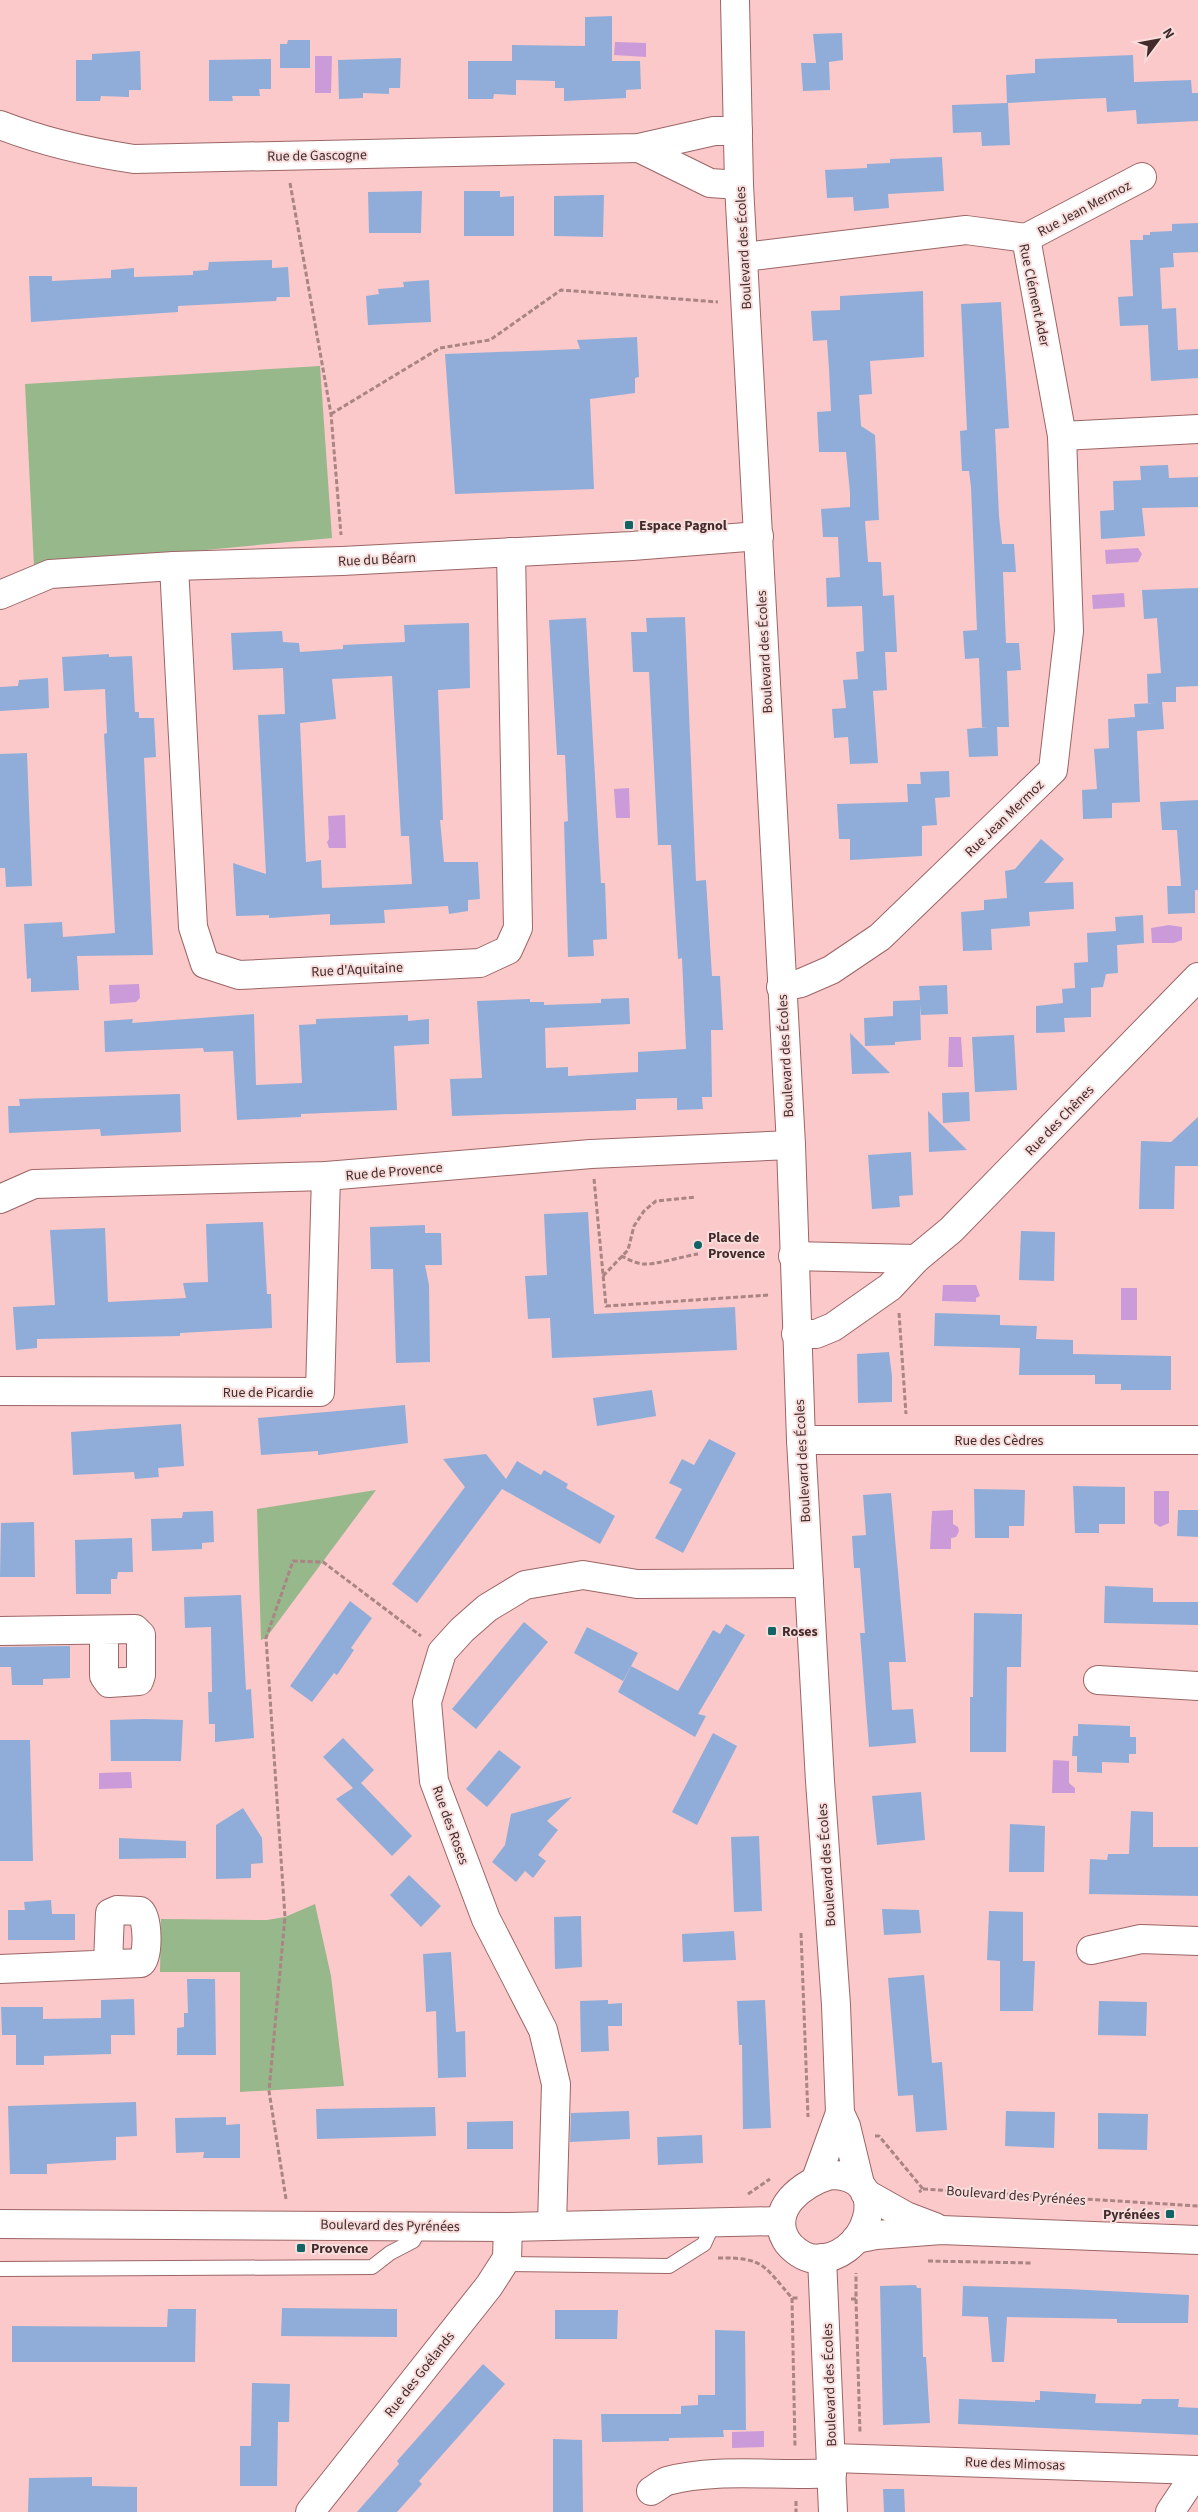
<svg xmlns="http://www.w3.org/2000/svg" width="1198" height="2512" viewBox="0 0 1198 2512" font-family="'Source Sans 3',sans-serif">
<rect width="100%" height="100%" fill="#fbc9c9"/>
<g fill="#96b88b">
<path d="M320 366 332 538 34 566 25 384Z"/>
<path d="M376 1490 266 1638 261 1640 257 1509Z"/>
<path d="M315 1904 331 1976 344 2086 240 2092V1972H160L161 1919 267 1920 285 1917Z"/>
</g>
<g fill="#cb9bd9">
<path d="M615 42 646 43V57L614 55Z"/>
<path d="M315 56H332L331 93H315Z"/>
<path d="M1138 548 1142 554 1138 562 1106 564 1105 550Z"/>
<path d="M1124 593 1125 607 1093 609 1092 595Z"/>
<path d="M629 788 630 818H616L614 789Z"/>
<path d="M345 815 346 848H329L327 842 329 839 328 816Z"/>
<path d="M1169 925 1182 927V940L1174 943H1152L1151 928Z"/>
<path d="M139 984 140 998 136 1002 110 1004 109 985Z"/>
<path d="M949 1037H961L963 1067H948Z"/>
<path d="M943 1285H976L980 1296 976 1298V1302L942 1301Z"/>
<rect x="1121" y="1288" width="16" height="32"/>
<path d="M1154 1491H1169V1523L1160 1527 1154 1523Z"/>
<path d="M953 1510V1524L958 1527 959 1531 956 1537 951 1538V1549H930L932 1511Z"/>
<path d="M1053 1760 1069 1761V1783L1075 1788V1793H1052Z"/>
<path d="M131 1772 132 1788 99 1789V1773Z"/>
<path d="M764 2431V2447L732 2448V2432Z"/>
</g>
<g fill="#90add9" fill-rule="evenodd">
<path d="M612 16V61H640L641 89 626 90V98L564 101V88H555V81L516 80V95L494 94 493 99H468V61H512V45L585 46V17Z"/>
<path d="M842 33 843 60 829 62 830 90 803 91 801 63H816L813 34Z"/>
<path d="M288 40H310V68H280V44H287Z"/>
<path d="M140 51 141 90H129V97L101 96 100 101H76V60H92V54Z"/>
<path d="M1133 55 1134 82 1191 80 1192 93H1198V121L1137 124 1136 110 1107 112 1106 98 1079 99 1008 103 1010 145 982 146 981 132 953 133 952 105 1007 103 1006 75 1035 73V59Z"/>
<path d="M401 58 400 88H389V94L363 93V98L339 99 338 60Z"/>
<path d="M271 59V89H259L260 96H232L233 101H209V60Z"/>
<path d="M942 157 944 191 888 194 889 208 854 211 853 197 827 198 825 170 867 168V164L890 163V159Z"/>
<path d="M422 191 421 233H369L368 192Z"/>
<path d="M464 191H500V197L514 196V236H464Z"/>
<path d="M604 195 603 237 554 236V196Z"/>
<path d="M1198 223V252L1173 253 1174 267 1160 268 1162 309 1176 308 1178 350 1198 349V378L1151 381 1148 325 1120 326 1118 297 1133 296 1130 240H1143V235H1150V232L1172 231V224Z"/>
<path d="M272 260V268L288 267 290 297H277L276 301 178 306V312L31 322 29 276H52V281L111 278V270L134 268V277L193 275V271L208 270 209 262Z"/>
<path d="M429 280 431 322 368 325 366 296 379 294 378 289 404 287 403 282Z"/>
<path d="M923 291 924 357 870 361 872 394 859 395 861 426 875 435 879 520 865 521 868 562H881L883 596 894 595 897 652H885L887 690 873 691 878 763 850 764 848 737 834 738 832 709 846 708 843 680 858 679 856 652 864 651 862 606 827 607 826 578 840 577 838 537H823L821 509 850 507V493L846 452H819L817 412 831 411 829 369 827 340 813 341 811 311 840 310V296Z"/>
<path d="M1001 302 1009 428 995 429 999 516 1002 544H1014L1016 572H1003L1006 643H1019L1021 670 1007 671 1009 727H997L998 756 969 757 967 729 987 727 982 728 979 658 965 659 963 631 977 630 971 487 969 471H962L960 431 967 430 961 304Z"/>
<path d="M637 337 639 377 635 378V393L590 399 594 489 455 494 445 354 580 349 577 340Z"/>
<path d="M1168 465 1169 478 1198 477V507L1142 508 1145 536 1101 539 1100 511 1114 510 1113 481 1141 480 1140 466Z"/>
<path d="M1198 588V686L1176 687V702H1162L1164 729 1137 731 1140 802 1112 803V818L1083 819 1082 790 1097 789 1094 749 1109 748 1108 719 1135 717 1134 704 1155 703H1148L1147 674 1161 673 1157 618 1144 619 1142 590Z"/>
<path d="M685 617 696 881 706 880 712 976H720L723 1030H711L712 1097H702L703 1109 677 1110V1098L636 1099V1110L452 1116 450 1079 482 1078 477 1001 530 999V1002H544V1005L601 1003V999L629 998 630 1024 545 1028 546 1068 568 1067V1076L638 1072V1052L686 1049 682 958 678 959 671 845H658L649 672H633L631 632H647L646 618Z"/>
<path d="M586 618 601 883H605L607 939 593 940 594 956 568 957 564 822 568 821 565 755H557L549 620Z"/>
<path d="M469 623 470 688 438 690 443 820H440L444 862H478L480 899 468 900V911L449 914 448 906 384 910 385 923 330 925V914L269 918V915L236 916 233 863 266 874 258 715 285 714 283 668 233 670 231 633 282 631 283 642 299 643 300 652 343 649V645L405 642 404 625ZM392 676 401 836H409L412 884 322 888 321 860 306 862 300 723 336 719 332 679Z"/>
<path d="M109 654V657L132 656 135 712H139V718H154L156 757 144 758 153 955 77 956 79 990 31 992V978L27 979 24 924 62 922 63 937 115 933 104 734 107 733 105 689 64 691 62 657Z"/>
<path d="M48 678 49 708 0 711V687L18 686 19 680Z"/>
<path d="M27 753 32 886 6 887 5 868H0V754Z"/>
<path d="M949 771 950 797 935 798 937 825 922 826V856L850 860V839H839L837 804 908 802 907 784H921L920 772Z"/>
<path d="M1198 800V890H1195V913L1168 914 1167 886H1181L1177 830H1162L1160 802Z"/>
<path d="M1041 839 1064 859 1044 883 1073 882 1074 909 1029 912 1030 926 991 929 992 950 963 951 961 912 984 910V900L1007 898 1005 871 1015 869Z"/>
<path d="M1143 915 1144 943 1117 945 1118 973 1106 974 1103 987 1091 988V1017L1064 1018 1065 1032 1036 1033V1006L1063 1003 1062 989 1075 988 1074 963 1088 962 1087 933 1116 931 1115 917Z"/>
<path d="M947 985 948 1014 921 1015 920 1005 921 1040 895 1042V1045L865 1046 864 1018 893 1016V1001L920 1000 919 986Z"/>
<path d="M254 1014 256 1085 302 1083 299 1025 316 1024V1019L408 1015V1021L429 1019V1044L394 1046 397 1110 301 1114V1117L237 1120 233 1051 204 1052 203 1048 105 1052 104 1021 133 1019 132 1023Z"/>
<path d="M850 1033 890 1073 852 1074Z"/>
<path d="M1014 1035 1017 1090 975 1092 972 1037Z"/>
<path d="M969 1092 970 1121 943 1123 942 1093Z"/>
<path d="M180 1094 181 1132 101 1136 100 1129 9 1133 8 1106H20L19 1099Z"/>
<path d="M928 1111 967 1150 929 1152Z"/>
<path d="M1198 1117V1166H1175L1174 1209H1139L1141 1141 1171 1142Z"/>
<path d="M911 1152 913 1195 899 1196 900 1207 872 1209 868 1155Z"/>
<path d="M588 1212 594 1314 735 1307 737 1350 552 1358 550 1318 528 1319 525 1276 547 1275 544 1214Z"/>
<path d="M263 1222 267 1294H271L272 1328 180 1333V1336L37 1339V1348L16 1350 13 1307 55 1305 50 1230 105 1228 108 1302 186 1298 183 1283 208 1282 206 1224Z"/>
<path d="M425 1225V1233H441L442 1265H425L429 1285 430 1362 396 1363 393 1269H371L370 1227Z"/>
<path d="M1021 1231 1055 1232 1054 1281 1019 1280Z"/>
<path d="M935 1313 1000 1315V1325L1037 1326 1036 1339 1073 1340V1354L1171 1356V1390H1121V1384H1095V1375H1019L1020 1348 934 1346Z"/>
<path d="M889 1352 892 1376V1402L858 1403 857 1354Z"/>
<path d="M652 1390 656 1416 597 1426 593 1398Z"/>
<path d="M405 1405 408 1443 318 1455V1451L261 1455 258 1418Z"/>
<path d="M181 1424 184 1466 158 1468 159 1477 135 1479 134 1472 73 1475 71 1432Z"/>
<path d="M709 1439 736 1453 683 1553 655 1538 682 1489 669 1483 682 1459 694 1465Z"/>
<path d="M486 1454 506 1479 517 1461 541 1475 544 1470 568 1484 566 1488 615 1516 600 1544 502 1489 417 1603 392 1584 465 1487 443 1459Z"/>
<path d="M1073 1486 1125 1487V1524H1099V1533H1075Z"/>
<path d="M974 1489 1025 1490 1024 1526H1009V1538H975Z"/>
<path d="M891 1493 906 1662H889L892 1710 913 1709 916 1743 869 1747 860 1633H865L860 1568H854L852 1536 866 1535 863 1495Z"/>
<path d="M1178 1510H1198V1537L1177 1536Z"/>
<path d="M213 1511 214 1542 202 1543V1549L152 1551 151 1519 182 1518 183 1512Z"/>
<path d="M34 1522 35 1577H0L1 1523Z"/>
<path d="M132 1538 133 1572H118L117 1579H111V1594H76L75 1540Z"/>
<path d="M1105 1586 1153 1588V1602H1198V1625L1104 1623Z"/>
<path d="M241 1595 246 1690 251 1689 254 1738 215 1742V1724H209L208 1692H212L211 1627 185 1628 184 1597Z"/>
<path d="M350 1601 372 1618 351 1648 354 1650 337 1675 334 1673 312 1702 290 1686Z"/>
<path d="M974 1613 1022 1614 1021 1667H1007L1006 1752H970V1697H973Z"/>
<path d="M524 1622 548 1642 476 1729 452 1709Z"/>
<path d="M726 1624 745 1635 698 1714 706 1716 695 1737 618 1692 631 1666 678 1691 713 1630 720 1634Z"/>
<path d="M587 1627 638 1653 623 1681 574 1653Z"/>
<path d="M70 1646V1678L43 1679V1685H12L11 1667H0V1647Z"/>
<path d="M144 1719 183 1720 181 1761H111L110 1720Z"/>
<path d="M1078 1724 1130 1726V1737H1136V1754H1129V1763L1102 1762V1773L1077 1772V1756H1072L1073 1736H1078Z"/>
<path d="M713 1733 737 1746 697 1825 672 1812Z"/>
<path d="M343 1738 374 1770 361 1783 412 1836 392 1856 336 1799 353 1788 323 1757Z"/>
<path d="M0 1740H30L33 1861H0Z"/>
<path d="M499 1750 521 1767 487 1807 466 1789Z"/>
<path d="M921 1792 925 1840 877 1845 872 1796Z"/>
<path d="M572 1797 547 1821 558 1830 538 1855 546 1861 533 1878 525 1871 516 1882 492 1862 505 1845 511 1814Z"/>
<path d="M243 1808 262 1838 263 1863 251 1864V1878L216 1879V1825Z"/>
<path d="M1131 1811 1153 1812V1847H1198V1896L1089 1894 1090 1859 1107 1860 1108 1854H1129Z"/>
<path d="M1010 1824 1045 1826 1044 1872H1009Z"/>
<path d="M759 1836 762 1911 734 1912 731 1837Z"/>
<path d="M119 1838 186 1841V1858L119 1859Z"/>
<path d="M409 1875 441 1906 421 1927 390 1895Z"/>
<path d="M51 1900 52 1914H75V1940H8V1910H25L24 1902Z"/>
<path d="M882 1909 919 1910 921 1933 884 1935Z"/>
<path d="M989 1911 1023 1912V1961H1035L1033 2011H1000V1961L987 1960Z"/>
<path d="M581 1916 582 1967 555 1969 554 1917Z"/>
<path d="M734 1931 736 1960 683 1962 682 1934Z"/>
<path d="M451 1952 456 2032 465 2031 466 2077 438 2078 436 2011 426 2012 423 1954Z"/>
<path d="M924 1975 932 2063 942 2062 947 2130 916 2132 913 2095 898 2096 888 1978Z"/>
<path d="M187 1979H215L216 2055H177V2028L184 2027V2013H188Z"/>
<path d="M134 1999 135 2035H111V2054L44 2056V2065H16V2035H2L1 2007H43V2019L101 2018V2000Z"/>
<path d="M608 2000V2004L622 2003V2026H608L609 2051 581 2052 580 2001Z"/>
<path d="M765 2000 771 2128 743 2129 742 2045H739L737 2001Z"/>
<path d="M1099 2001 1147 2002 1146 2036 1098 2035Z"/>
<path d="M136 2102 137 2136 116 2137V2160L47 2164V2174H10L8 2106Z"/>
<path d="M435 2107 436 2136 317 2139 316 2109Z"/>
<path d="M629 2111 630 2139 570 2142 571 2113Z"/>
<path d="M1006 2111 1055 2112 1054 2148 1005 2146Z"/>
<path d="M1098 2113 1148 2114 1147 2150 1098 2149Z"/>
<path d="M226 2117V2125L240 2124V2158H203L204 2152 176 2153 175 2118Z"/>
<path d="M513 2121V2149H467V2122Z"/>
<path d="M702 2135 703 2163 658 2165 657 2137Z"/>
<path d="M916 2285 917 2288H921L923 2357H926L930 2423 883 2425 880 2286Z"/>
<path d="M963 2286 1067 2289 1189 2295 1188 2323H1117V2319L1007 2317 1004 2362H992L988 2317 962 2316Z"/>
<path d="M282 2308 397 2309V2337L281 2336Z"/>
<path d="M168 2309H196L195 2362H12V2326L167 2327Z"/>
<path d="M555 2310H618L617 2339H555Z"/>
<path d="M715 2330 745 2331 746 2430H723L724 2437 669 2438V2441L602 2442 601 2414H681V2406L698 2405V2395H715Z"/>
<path d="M483 2364 505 2384 419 2481 422 2484 397 2512H357L399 2464 397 2461Z"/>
<path d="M252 2383 290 2384 289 2422H278L277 2486H240V2446H251Z"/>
<path d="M1040 2391 1096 2394 1095 2403 1141 2404 1142 2399H1179L1178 2407 1198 2408V2435L958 2424 959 2399 1035 2402V2400H1040Z"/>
<path d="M553 2439 582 2440 583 2512H553Z"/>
<path d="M92 2477V2486L137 2487V2512H28L29 2478Z"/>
<path d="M883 2489H904L905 2512H884Z"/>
</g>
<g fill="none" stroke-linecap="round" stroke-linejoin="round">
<defs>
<g id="lane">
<path d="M503 2264 669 2266 704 2244 714 2222"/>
<path d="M0 2269 372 2267 390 2253 413 2241 422 2225"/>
</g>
<g id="street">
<path d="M0 125C44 142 87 152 134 159L639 148 714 131H738"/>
<path d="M639 148 710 183 739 185"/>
<path d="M1026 238 1142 177"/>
<path d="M744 257 966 230 1026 238 1062 436 1069 631 1053 770 880 937 831 970 801 983 781 987"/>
<path d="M1062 436 1198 429"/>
<path d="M174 566 193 927 205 964 239 975 480 963 508 950 518 928 511 552"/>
<path d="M0 595 50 574 174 566 342 561 632 546 759 536"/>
<path d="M0 1199 34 1184 326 1176 591 1154 791 1145"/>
<path d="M793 1256 916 1259"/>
<path d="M796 1334H816L833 1327 890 1287 916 1259 951 1230 1198 977"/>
<path d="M0 1391 320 1392 326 1176"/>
<path d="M801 1440H1198"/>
<path d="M0 1631 135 1629 141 1635V1675L139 1681 109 1683 104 1676V1630"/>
<path d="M1098 1680 1198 1686"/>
<path d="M1091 1950 1141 1939 1198 1941"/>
<path d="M0 1969 141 1963C149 1956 148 1917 140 1911L117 1910 110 1913 108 1964"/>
<path d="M552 2225 556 2084 543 2030 486 1919 434 1781 427 1702 442 1652 462 1630 487 1608 525 1585 583 1575 637 1584 809 1583"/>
<path d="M832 2458 1198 2470"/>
<path d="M651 2491C656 2488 662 2483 667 2481 719 2467 779 2477 832 2473"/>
<path d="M310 2512 489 2286 507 2258 508 2227"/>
<path d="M1170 2512 1198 2470"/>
</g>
<g id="secondary">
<path d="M735 0 739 185 791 1145 801 1440 820 1781 836 2005 840 2113 846 2126 860 2184"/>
<path d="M830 2175C898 2174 866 2267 810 2258 801 2256 790 2247 786 2240 768 2209 803 2183 830 2175Z"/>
<path d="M816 2179 840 2113"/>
<path d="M865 2193 906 2216 935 2227"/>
<path d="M0 2224 508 2227 780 2221"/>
<path d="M856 2239 876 2235 941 2230 1198 2240"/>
<path d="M822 2258 833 2512"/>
</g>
</defs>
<use href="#lane" stroke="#9c6566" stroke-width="16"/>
<use href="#street" stroke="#9c6566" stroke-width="30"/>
<use href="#secondary" stroke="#9c6566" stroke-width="30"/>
<g stroke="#ab8484" stroke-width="3" stroke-dasharray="5 2.5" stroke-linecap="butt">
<path d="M290 183 331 414 341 535"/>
<path d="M331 414 440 348 490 340 561 290 718 302"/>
<path d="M594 1179 606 1306 769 1295"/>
<path d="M621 1256C628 1259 637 1264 644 1264 654 1265 685 1256 698 1254"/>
<path d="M603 1276 628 1250 634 1226 644 1211 656 1201 696 1197"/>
<path d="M899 1313 906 1414"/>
<path d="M801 1933 808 2117"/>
<path d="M875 2136H879L923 2189 919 2192"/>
<path d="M923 2189 1198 2206"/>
<path d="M748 2194 770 2179"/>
<path d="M286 2199 269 2091 285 1917 266 1638 293 1561 323 1562 421 1636"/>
<path d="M718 2258C764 2257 764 2266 792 2298H798"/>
<path d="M928 2261 1031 2263"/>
<path d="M792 2298 795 2447"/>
<path d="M851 2299H856V2273"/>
<path d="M856 2299 860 2433"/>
<path d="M796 2501V2512"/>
</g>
<use href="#lane" stroke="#fff" stroke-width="14"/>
<use href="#street" stroke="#fff" stroke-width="28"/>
<use href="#secondary" stroke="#fff" stroke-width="28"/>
</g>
<g fill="#136366" stroke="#f7dedd" stroke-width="2">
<rect x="624" y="520" width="10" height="10" rx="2.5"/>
<circle cx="698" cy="1245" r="5"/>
<rect x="767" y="1626" width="10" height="10" rx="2.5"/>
<rect x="1165" y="2209" width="10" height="10" rx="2.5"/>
<rect x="296" y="2243" width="10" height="10" rx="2.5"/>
</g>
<g text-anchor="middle" stroke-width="4" stroke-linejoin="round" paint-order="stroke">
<g font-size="14" fill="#432b2b" stroke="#f7dedd">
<text transform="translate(317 155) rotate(-1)" y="5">Rue de Gascogne</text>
<text transform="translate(1084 208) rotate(-28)" y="5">Rue Jean Mermoz</text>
<text transform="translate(743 248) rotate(-93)" y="5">Boulevard des Écoles</text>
<text transform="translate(1035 295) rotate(78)" y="5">Rue Clément Ader</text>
<text transform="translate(377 559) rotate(-3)" y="5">Rue du Béarn</text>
<text transform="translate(764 652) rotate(-93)" y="5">Boulevard des Écoles</text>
<text transform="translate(1004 818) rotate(-44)" y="5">Rue Jean Mermoz</text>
<text transform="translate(357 969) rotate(-3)" y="5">Rue d'Aquitaine</text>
<text transform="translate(785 1056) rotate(-93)" y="5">Boulevard des Écoles</text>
<text transform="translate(1059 1120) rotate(-46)" y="5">Rue des Chênes</text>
<text transform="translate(394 1171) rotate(-5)" y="5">Rue de Provence</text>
<text x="268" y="1397">Rue de Picardie</text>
<text x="999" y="1445">Rue des Cèdres</text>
<text transform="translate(802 1461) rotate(-93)" y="5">Boulevard des Écoles</text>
<text transform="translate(451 1825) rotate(70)" y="5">Rue des Roses</text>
<text transform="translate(826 1865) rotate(-94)" y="5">Boulevard des Écoles</text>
<text transform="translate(1016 2195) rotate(4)" y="5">Boulevard des Pyrénées</text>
<text transform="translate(390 2225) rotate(1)" y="5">Boulevard des Pyrénées</text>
<text transform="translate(419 2374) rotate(-52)" y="5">Rue des Goélands</text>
<text transform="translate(829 2385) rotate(-92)" y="5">Boulevard des Écoles</text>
<text transform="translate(1015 2463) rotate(2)" y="5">Rue des Mimosas</text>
</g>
<g font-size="14" font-weight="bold" fill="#432b2b" stroke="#f7dedd" text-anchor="start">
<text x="639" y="530">Espace Pagnol</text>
<text x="708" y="1242">Place de<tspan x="708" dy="16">Provence</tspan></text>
<text x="782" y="1636">Roses</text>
<text x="1160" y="2219" text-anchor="end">Pyrénées</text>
<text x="311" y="2253">Provence</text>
</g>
</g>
<g transform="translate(1158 40) rotate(58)" stroke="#f7dedd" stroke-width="4" paint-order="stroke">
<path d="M0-4L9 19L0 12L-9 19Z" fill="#432b2b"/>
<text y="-8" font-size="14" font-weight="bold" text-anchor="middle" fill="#432b2b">N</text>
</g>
</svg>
